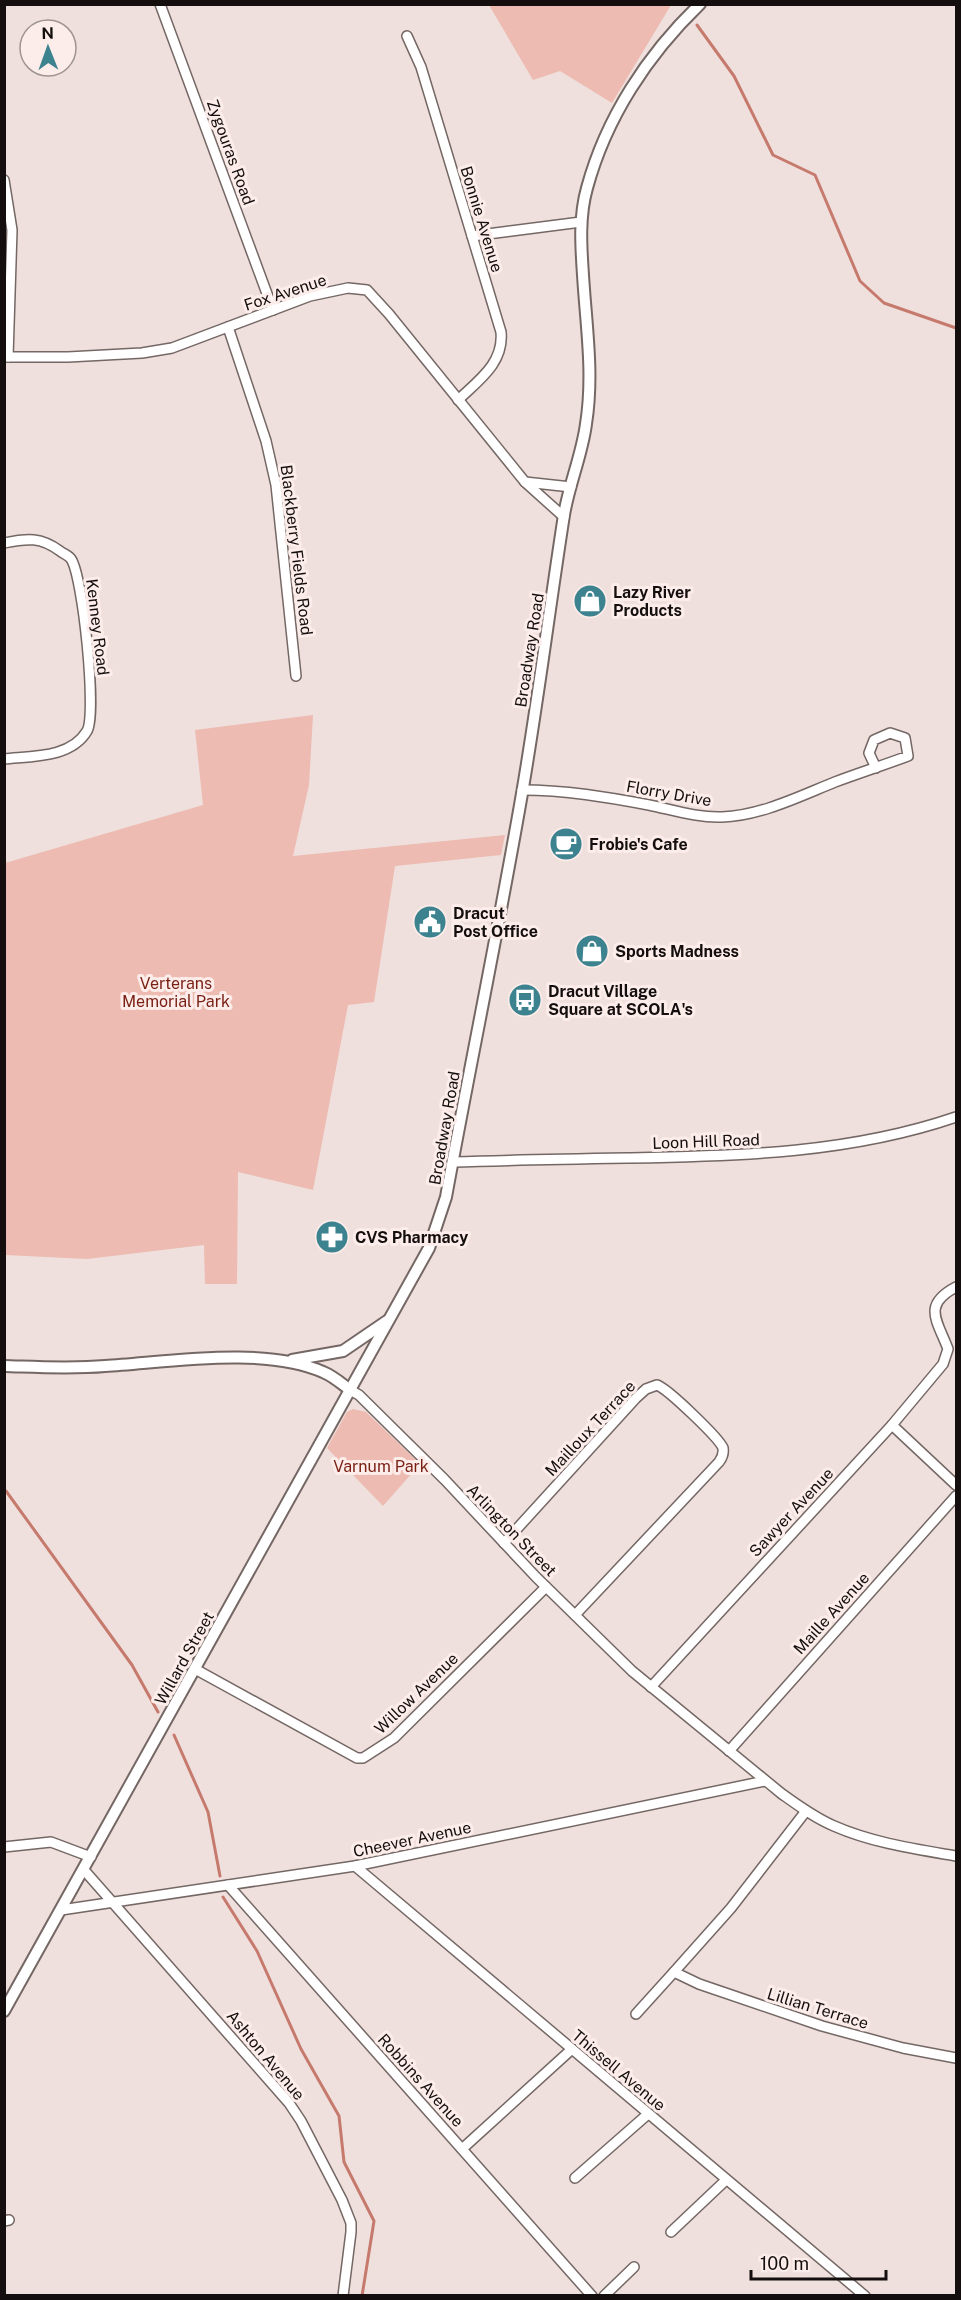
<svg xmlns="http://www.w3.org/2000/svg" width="961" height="2300" viewBox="0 0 961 2300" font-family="'Public Sans',sans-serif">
<rect width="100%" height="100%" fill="#efe0dd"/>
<g fill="#edbbb1">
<path d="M489 5H671L612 103 560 71 533 80Z"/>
<path d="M313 715 309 785 293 856 505 835 501 855 395 866 374 1002 348 1005 313 1190 238 1172 237 1284H205L204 1245 87 1259 5 1255V863L203 805 195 730Z"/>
<path d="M353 1409 366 1412 420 1464 383 1506 327 1448 347 1412Z"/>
</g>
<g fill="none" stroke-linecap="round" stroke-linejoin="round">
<g stroke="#c67a6d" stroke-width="3">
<path d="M697 25 734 76 773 155 815 175 860 281 884 303 956 328"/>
<path d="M6 1491 132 1665 158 1712"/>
<path d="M174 1735 208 1812 220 1876"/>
<path d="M223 1897 257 1951 301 2049 339 2116 344 2162 374 2221 362 2296"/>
</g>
<defs>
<g id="minor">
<path d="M160 4 273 310"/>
<path d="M407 36 421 67 501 332C504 363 479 380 458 400"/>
<path d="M4 180 12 230 8 357"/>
<path d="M472 236 581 222"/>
<path d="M228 327 266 441 276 485 296 676"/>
<path d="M4 357H68L142 353 172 348 310 296 348 288 367 290 389 314 525 482 564 517"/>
<path d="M525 482 571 487"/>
<path d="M4 543C28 538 41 537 60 551 64 554 69 556 71 559 83 576 97 714 87 731 71 758 32 756 4 759"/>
<path d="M522 790C565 790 607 797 649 805 673 810 698 818 722 817 760 816 800 796 835 782 859 773 884 765 908 756L905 738 890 733 874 740 869 753 876 768"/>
<path d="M453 1162C512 1160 572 1159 631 1158 741 1156 851 1153 956 1117"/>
<path d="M350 1390 359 1395 445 1480 536 1577 632 1671 782 1794C799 1806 815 1818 834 1826 873 1843 915 1849 956 1856"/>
<path d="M892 1425 956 1485"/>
<path d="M504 1543 636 1398 646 1389 657 1385C668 1389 719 1438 723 1448 724 1454 722 1458 719 1462L575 1615"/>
<path d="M195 1669 357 1758H363L394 1738 546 1587"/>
<path d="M651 1687 892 1425 943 1364 948 1349C937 1320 922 1305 956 1287"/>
<path d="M729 1751 956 1496"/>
<path d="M806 1811 731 1908 674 1972 699 1984 822 2026 903 2048 956 2058"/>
<path d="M4 1847 51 1842 91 1857"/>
<path d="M355 1866 865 2296"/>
<path d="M84 1870 289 2103 301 2121 342 2200 351 2223V2232L343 2296"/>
<path d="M228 1885 592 2296"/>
<path d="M61 1910 355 1866 765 1781"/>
<path d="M636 2014 674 1972"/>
<path d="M462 2149 572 2049"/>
<path d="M575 2178 648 2114"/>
<path d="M4 2221 9 2220"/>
<path d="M671 2232 726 2180"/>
<path d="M604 2296 634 2267"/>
</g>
<g id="major">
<path d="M292 1360 343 1351 387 1321"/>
<path d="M4 1366C38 1367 72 1369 105 1366 170 1362 263 1346 323 1372 333 1376 341 1383 350 1390"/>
<path d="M4 2011 429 1248 446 1197C470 1066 497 936 520 805 537 709 549 611 564 515 569 484 582 455 586 424 594 374 586 325 583 275 581 246 579 216 587 188 606 118 647 55 700 4"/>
</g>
</defs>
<use href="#minor" stroke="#746764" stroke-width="12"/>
<use href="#major" stroke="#746764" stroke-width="14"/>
<use href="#minor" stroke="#fff" stroke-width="9"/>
<use href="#major" stroke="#fff" stroke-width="10"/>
</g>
<defs>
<symbol id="shop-disc" viewBox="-11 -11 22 22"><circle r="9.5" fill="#3d828f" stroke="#fcedea"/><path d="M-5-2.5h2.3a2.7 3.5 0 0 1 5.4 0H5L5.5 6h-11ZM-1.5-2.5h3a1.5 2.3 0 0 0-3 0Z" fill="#fff"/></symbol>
<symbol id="cafe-disc" viewBox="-11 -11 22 22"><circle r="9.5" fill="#3d828f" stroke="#fcedea"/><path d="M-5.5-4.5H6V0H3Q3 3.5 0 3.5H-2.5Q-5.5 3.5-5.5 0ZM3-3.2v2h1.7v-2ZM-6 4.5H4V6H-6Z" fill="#fff"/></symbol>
<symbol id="civic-disc" viewBox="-11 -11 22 22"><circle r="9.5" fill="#3d828f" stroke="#fcedea"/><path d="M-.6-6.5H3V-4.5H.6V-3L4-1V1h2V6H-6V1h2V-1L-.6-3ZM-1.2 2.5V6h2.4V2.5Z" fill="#fff"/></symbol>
<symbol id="bus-disc" viewBox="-11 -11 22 22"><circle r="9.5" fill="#3d828f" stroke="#fcedea"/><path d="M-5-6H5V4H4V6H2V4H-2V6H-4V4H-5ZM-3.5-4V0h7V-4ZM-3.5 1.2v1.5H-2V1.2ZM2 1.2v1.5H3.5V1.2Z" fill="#fff"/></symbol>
<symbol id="pharmacy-disc" viewBox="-11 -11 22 22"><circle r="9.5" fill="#3d828f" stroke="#fcedea"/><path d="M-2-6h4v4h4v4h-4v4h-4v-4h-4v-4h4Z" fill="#fff"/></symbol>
</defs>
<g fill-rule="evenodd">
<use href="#shop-disc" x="571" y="582" width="38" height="38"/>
<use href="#cafe-disc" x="547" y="825" width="38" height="38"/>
<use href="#civic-disc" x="411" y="903" width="38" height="38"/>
<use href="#shop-disc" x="573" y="932" width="38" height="38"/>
<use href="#bus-disc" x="506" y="981" width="38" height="38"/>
<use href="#pharmacy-disc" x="313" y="1218" width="38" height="38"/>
</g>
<g text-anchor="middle" stroke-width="6" stroke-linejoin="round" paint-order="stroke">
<g font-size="16" fill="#140f0e" stroke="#fcedea">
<text transform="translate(231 152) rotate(70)" y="6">Zygouras Road</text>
<text transform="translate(482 219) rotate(73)" y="6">Bonnie Avenue</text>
<text transform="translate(285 292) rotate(-18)" y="6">Fox Avenue</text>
<text transform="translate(297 550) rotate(83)" y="6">Blackberry Fields Road</text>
<text transform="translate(98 627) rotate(83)" y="6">Kenney Road</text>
<text transform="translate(529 650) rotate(-81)" y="6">Broadway Road</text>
<text transform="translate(669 793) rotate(10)" y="6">Florry Drive</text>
<text transform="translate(444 1128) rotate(-80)" y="6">Broadway Road</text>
<text transform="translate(706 1141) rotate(-2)" y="6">Loon Hill Road</text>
<text transform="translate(590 1428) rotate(-47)" y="6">Mailloux Terrace</text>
<text transform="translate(791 1512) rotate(-47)" y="6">Sawyer Avenue</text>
<text transform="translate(512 1530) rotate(46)" y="6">Arlington Street</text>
<text transform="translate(831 1613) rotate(-48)" y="6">Maille Avenue</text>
<text transform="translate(184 1658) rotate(-61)" y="6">Willard Street</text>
<text transform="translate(416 1693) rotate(-44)" y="6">Willow Avenue</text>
<text transform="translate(412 1839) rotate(-12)" y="6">Cheever Avenue</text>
<text transform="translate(818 2008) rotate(17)" y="6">Lillian Terrace</text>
<text transform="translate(266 2055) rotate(50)" y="6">Ashton Avenue</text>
<text transform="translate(619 2070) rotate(40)" y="6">Thissell Avenue</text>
<text transform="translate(421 2080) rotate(48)" y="6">Robbins Avenue</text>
</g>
<g font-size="16" font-weight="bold" fill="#140f0e" stroke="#fcedea" text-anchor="start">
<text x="613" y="598">Lazy River<tspan x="613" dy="18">Products</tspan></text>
<text x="589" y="850">Frobie's Cafe</text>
<text x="453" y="919">Dracut<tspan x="453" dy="18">Post Office</tspan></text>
<text x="615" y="957">Sports Madness</text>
<text x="548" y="997">Dracut Village<tspan x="548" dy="18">Square at SCOLA's</tspan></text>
<text x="355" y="1243">CVS Pharmacy</text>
</g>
<g font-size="16" fill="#791e12" stroke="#fcedea">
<text x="176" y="989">Verterans<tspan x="176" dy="18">Memorial Park</tspan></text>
<text x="381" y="1472">Varnum Park</text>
</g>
</g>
<rect width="961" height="2300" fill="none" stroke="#140f0e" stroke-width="12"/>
<g transform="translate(48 48) rotate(359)"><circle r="28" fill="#fcedea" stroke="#9f9492" stroke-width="1.5"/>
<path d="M0-4.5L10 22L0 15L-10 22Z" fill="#3d828f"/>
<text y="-9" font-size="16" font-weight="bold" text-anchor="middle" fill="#140f0e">N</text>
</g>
<path d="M751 2270v9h135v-9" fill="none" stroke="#140f0e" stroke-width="3"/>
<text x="760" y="2270" font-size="18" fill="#140f0e" stroke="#fcedea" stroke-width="4.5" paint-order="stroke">100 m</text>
</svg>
